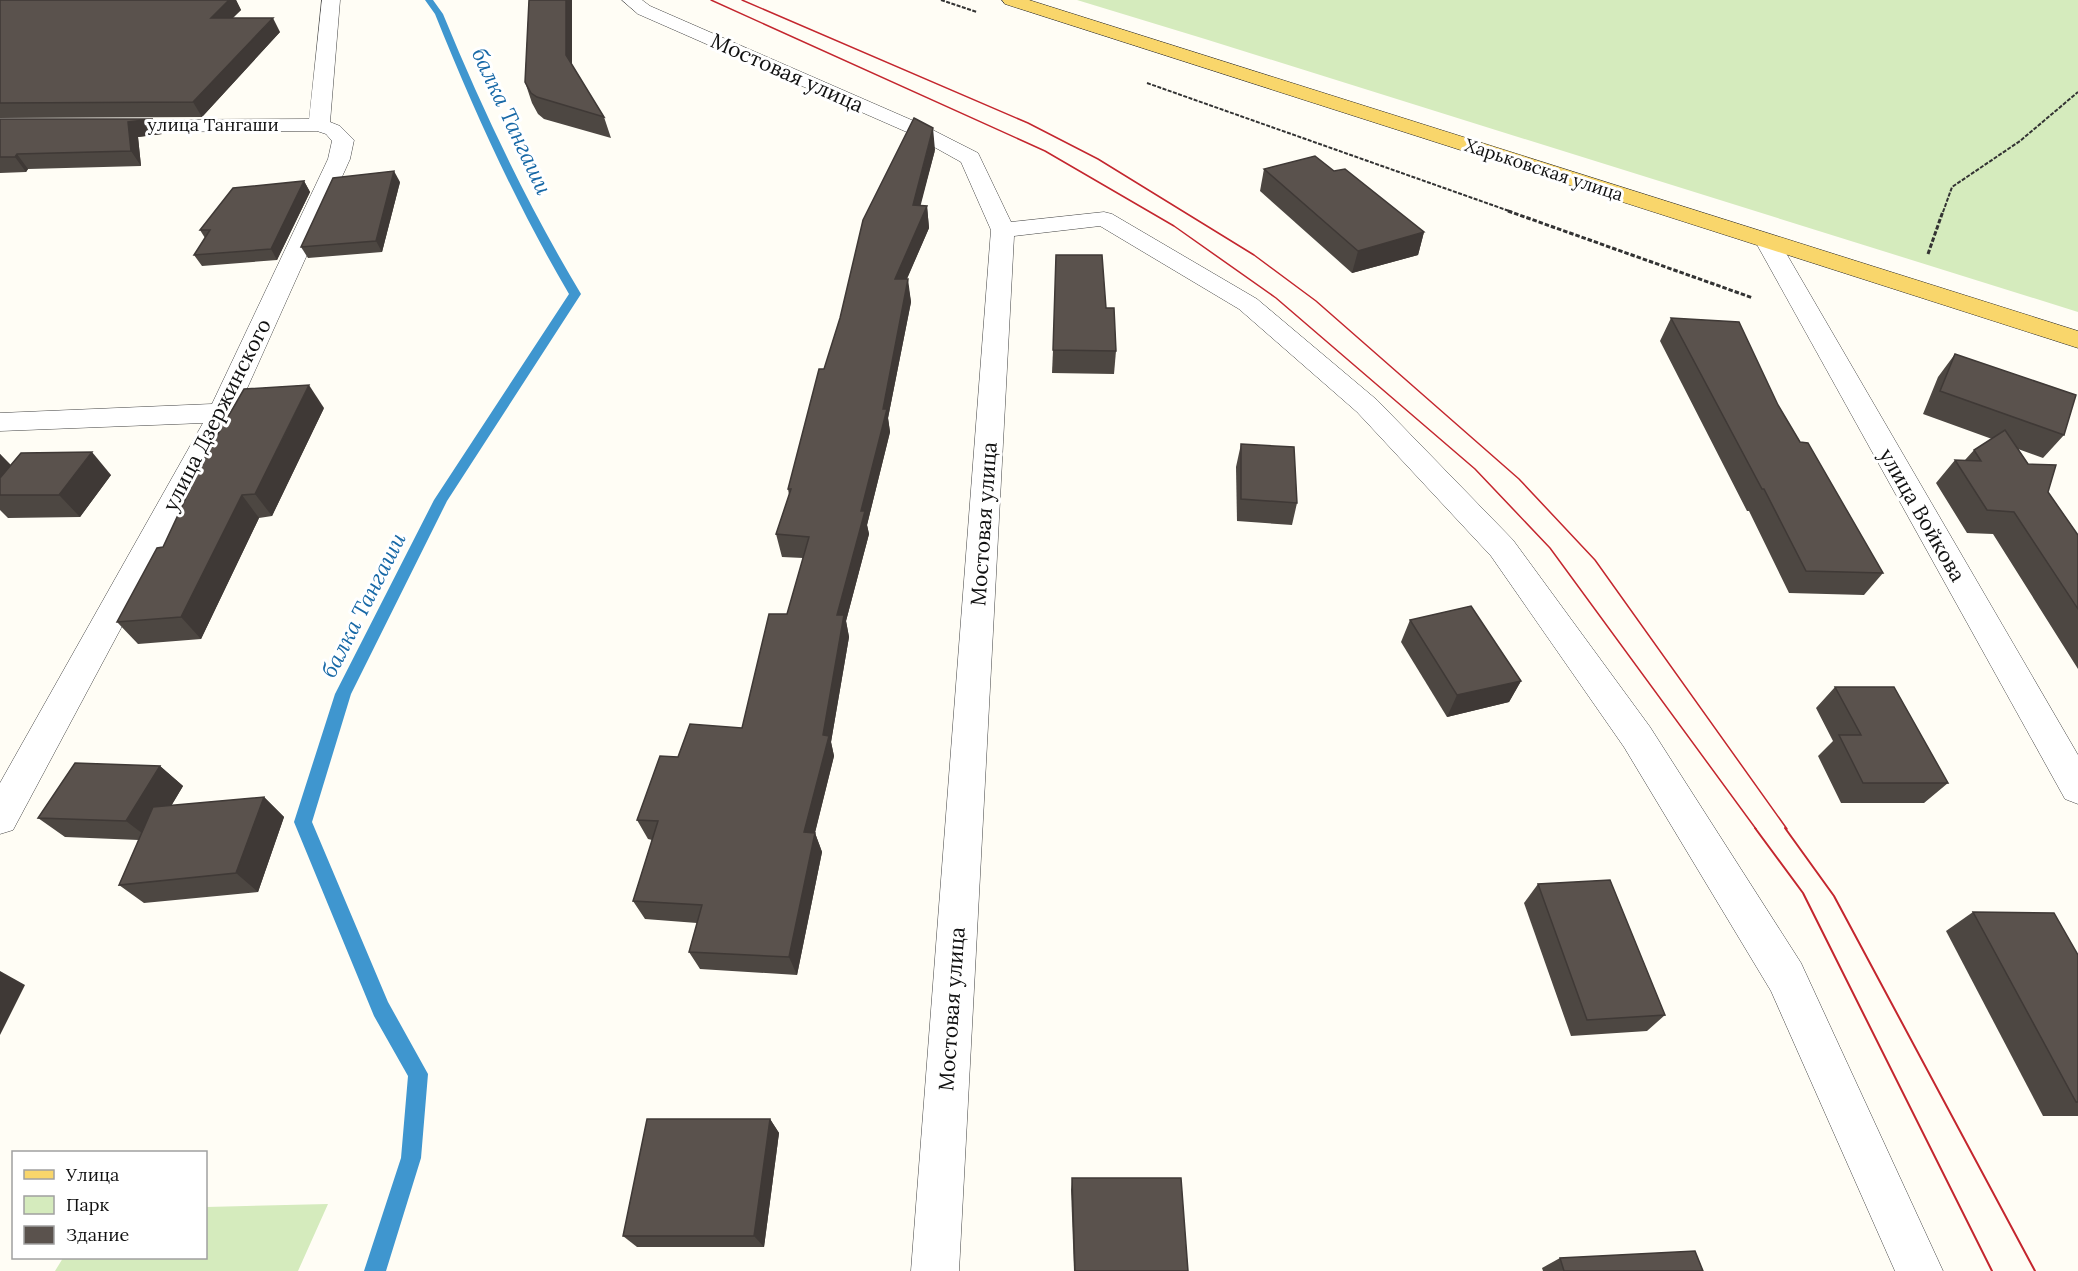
<svg xmlns="http://www.w3.org/2000/svg" width="2078" height="1271" viewBox="0 0 2078 1271" font-family="Lora,serif">
<rect width="100%" height="100%" fill="#fffdf5"/>
<g fill="#d5ebbd">
<path d="M1077 0H2078V312L1205 39Z"/>
<path d="M328 1204 298 1271H55L63 1258H206V1207Z"/>
</g>
<g fill="none" stroke-linecap="round" stroke-linejoin="round">
<path fill="#3f96cf" fill-rule="evenodd" d="M425 0H433L443 14C483 111 527 204 581 294L447 501 351 694 312 822 388 1002 428 1074 421 1158 386 1271H364L401 1158 408 1076 374 1016 294 822 335 694 434 500 569 294C516 204 474 111 435 14Z"/>
<defs>
<g id="minor">
<path d="M322 0H340L330 122 340 126 354 140 350 159 236 413 13 830 0 834V783L203 423 0 431V413L212 404 328 159 332 141 326 134 317 131 113 132 106 130 103 126 106 122 113 120 309 119Z"/>
<path d="M622 0H642L650 6 923 125 978 153 1011 222 1104 212 1112 214 1257 299 1377 400 1513 540 1650 727 1801 963 1943 1271H1895L1771 991 1624 747 1491 556 1357 412 1239 309 1100 226 1014 236 959 1271H911L991 230 961 162 909 133 638 14Z"/>
<path d="M1767 234 1775 236 1779 241 2078 755V804L2065 799 1755 241 1759 236Z"/>
</g>
<path id="major" d="M1002 0H1029L2078 331V348L1005 4Z"/>
</defs>
<use href="#minor" stroke="#444" stroke-width="1"/>
<use href="#major" stroke="#222" stroke-width="1"/>
<g stroke="#333" stroke-width="2" stroke-dasharray="4 1.5" stroke-linecap="butt">
<path d="M941 0 977 12"/>
<path d="M1147 83 1512 212"/>
<path d="M1943 212 1952 187 2020 141 2078 92"/>
</g>
<g stroke="#333" stroke-width="3" stroke-dasharray="4.5 2" stroke-linecap="butt">
<path d="M1508 211 1753 298"/>
<path d="M1928 254 1943 211"/>
</g>
<use href="#minor" fill="#fff" fill-rule="evenodd"/>
<use href="#major" fill="#f9d66b" fill-rule="evenodd"/>
<g stroke="#c4262e" stroke-width="1.5">
<path d="M711 0 1045 151 1174 226 1276 298 1475 469 1550 548 1756 829"/>
<path d="M742 0 1028 123 1098 159 1254 255 1316 301 1519 479 1595 560 1787 829"/>
</g>
<g stroke="#c4262e" stroke-width="2">
<path d="M1755 828 1803 893 1992 1271"/>
<path d="M1785 828 1834 896 2035 1271"/>
</g>
</g>
<g fill="#4d4742">
<path d="M0 0H236L241 10 232 18 280 32 202 117 0 118Z"/>
<path d="M529 0H572V66L604 117 611 138 544 119 538 114 532 103 525 82Z"/>
<path d="M0 119H153L162 134 138 137 141 166 28 169 26 172 0 173Z"/>
<path d="M935 150 920 205 927 206 929 228 907 279 911 302 888 418 890 432 867 525 869 534 846 621 849 637 831 742 834 756 815 833 822 852 797 975 700 969 689 952 697 923 645 919 633 901 652 840 648 839 637 820 678 757 742 728 787 614 803 558 782 557 776 534 789 495 788 489 824 369Z"/>
<path d="M1264 169 1334 171 1424 232 1418 255 1352 273 1260 191Z"/>
<path d="M304 181 310 192 277 260 202 266 194 255 205 238 200 230Z"/>
<path d="M400 182 382 252 308 258 301 247Z"/>
<path d="M1106 308 1116 351 1114 374 1052 373 1053 350Z"/>
<path d="M1671 318 1778 405 1800 442 1883 573 1864 595 1789 593 1749 511H1747L1660 341Z"/>
<path d="M1955 354 2064 435 2043 458 2018 449 2078 535V669L1993 534 1967 533 1936 483 1955 460H1965L1974 450 1992 439 1923 414 1938 377Z"/>
<path d="M324 408 272 516 259 518 201 639 138 644 117 622 163 547Z"/>
<path d="M1241 444 1297 503 1292 525 1237 521 1236 467Z"/>
<path d="M0 454 11 465 111 475 80 517 8 518 0 510Z"/>
<path d="M1410 620 1521 681 1509 702 1447 717 1401 642Z"/>
<path d="M1835 687 1948 783 1924 803H1841L1818 756 1833 741 1816 708Z"/>
<path d="M160 766 183 786 171 806 264 797 284 817 258 892 144 903 119 885 139 840 65 837 38 818Z"/>
<path d="M1538 884 1665 1015 1647 1031 1571 1036 1524 903Z"/>
<path d="M1973 912 2078 955V1116H2043L1946 931Z"/>
<path d="M770 1119 779 1133 764 1247H637L623 1236Z"/>
<path d="M1072 1178 1188 1271H1074L1071 1190Z"/>
<path d="M1560 1258 1703 1271H1543L1542 1268Z"/>
</g>
<g fill="#3f3936">
<path d="M229 0H236L241 10 219 32 211 18Z"/>
<path d="M566 0H572V76L566 55Z"/>
<path d="M273 18 280 32 202 117 193 102Z"/>
<path d="M153 119 162 134 138 137 141 166 131 151 128 122Z"/>
<path d="M933 128 935 150 915 227 913 205Z"/>
<path d="M17 154 28 169 26 172 15 157Z"/>
<path d="M394 171 400 182 382 252 376 241Z"/>
<path d="M304 181 310 192 277 260 271 249Z"/>
<path d="M927 206 929 228 897 301 895 279Z"/>
<path d="M1424 232 1418 255 1352 273 1358 251Z"/>
<path d="M908 279 911 302 888 418 890 432 867 525 869 534 846 621 849 637 831 742 834 756 810 852 804 832 823 735 837 615 861 511Z"/>
<path d="M309 385 324 408 272 516 255 494Z"/>
<path d="M92 452 111 475 80 517 59 495Z"/>
<path d="M0 454 15 470 0 491Z"/>
<path d="M242 495 259 518 201 639 181 617Z"/>
<path d="M1521 681 1509 702 1447 717 1457 695Z"/>
<path d="M160 766 183 786 151 840 126 821Z"/>
<path d="M264 797 284 817 258 892 236 873Z"/>
<path d="M815 833 822 852 797 975 789 957Z"/>
<path d="M0 971 25 985 0 1035Z"/>
<path d="M770 1119 779 1133 764 1247 754 1236Z"/>
</g>
<g fill="#5a524d" stroke="#3f3936" stroke-width="1.5">
<path d="M0 0H229L211 18H273L193 102 0 103Z"/>
<path d="M529 0H566V55L604 117 537 97 531 93 525 82Z"/>
<path d="M914 118 933 128 913 205 927 206 895 279H908L883 409H887L861 511H865L837 615H844L823 735 829 736 804 832 815 833 789 957 689 952 702 905 633 901 658 821 637 820 660 756 678 757 690 724 742 728 769 614H787L809 537 776 534 791 489H788L819 369H824L840 318 863 220Z"/>
<path d="M0 119H153L128 122 131 151 17 154 15 157H0Z"/>
<path d="M1315 156 1334 171 1345 169 1424 232 1358 251 1264 169Z"/>
<path d="M394 171 376 241 301 247 333 178Z"/>
<path d="M304 181 271 249 194 255 210 230H200L233 188Z"/>
<path d="M1056 255H1102L1106 308H1114L1116 351 1053 350Z"/>
<path d="M1671 318 1739 322 1778 405 1800 442 1808 443 1883 573 1806 571 1764 489H1762Z"/>
<path d="M1955 354 2076 395 2064 435 1940 391Z"/>
<path d="M309 385 255 494 242 495 181 617 117 622 157 548 163 547 207 453 244 389Z"/>
<path d="M2005 430 2028 464 2056 465 2048 492 2078 535V609L2014 512 1987 510 1955 460 1981 461 1974 450Z"/>
<path d="M1241 444 1294 447 1297 503 1241 499Z"/>
<path d="M92 452 59 495H0V478L21 453Z"/>
<path d="M1471 606 1521 681 1457 695 1410 620Z"/>
<path d="M1835 687H1894L1948 783H1863L1839 735H1861Z"/>
<path d="M75 763 160 766 126 821 38 818Z"/>
<path d="M264 797 236 873 119 885 153 807Z"/>
<path d="M1610 880 1665 1015 1587 1020 1538 884Z"/>
<path d="M1973 912 2054 913 2078 955V1102H2076Z"/>
<path d="M647 1119H770L754 1236H623Z"/>
<path d="M1072 1178H1181L1188 1271H1075Z"/>
<path d="M1695 1251 1703 1271H1564L1560 1258Z"/>
</g>
<g text-anchor="middle" stroke-width="6" stroke-linejoin="round" paint-order="stroke">
<g font-size="18" fill="#111" stroke="#fff">
<text x="213" y="131">улица Тангаши</text>
<text transform="translate(1544 170) rotate(18)" y="6">Харьковская улица</text>
</g>
<g font-size="21" fill="#111" stroke="#fff">
<text transform="translate(787 73) rotate(24)" y="7">Мостовая улица</text>
<text transform="translate(217 415) rotate(-63)" y="7">улица Дзержинского</text>
<text transform="translate(1922 515) rotate(60)" y="7">улица Войкова</text>
<text transform="translate(984 524) rotate(-86)" y="7">Мостовая улица</text>
<text transform="translate(952 1009) rotate(-86)" y="7">Мостовая улица</text>
</g>
<g font-size="22" font-style="italic" fill="#1768a6" stroke="#fff">
<text transform="translate(512 121) rotate(65)" y="8">балка Тангаши</text>
<text transform="translate(363 605) rotate(-63)" y="8">балка Тангаши</text>
</g>
</g>
<rect x="12" y="1151" width="195" height="108" fill="#ffffff" stroke="#a0a0a0" stroke-width="1.5"/>
<rect x="24" y="1170" width="30" height="9" fill="#f9d66b" stroke="#a0a0a0" stroke-width="1.5"/>
<text x="66" y="1181" font-size="18" fill="#111111">Улица</text>
<rect x="24" y="1196" width="30" height="18" fill="#d5ebbd" stroke="#a0a0a0" stroke-width="1.5"/>
<text x="66" y="1211" font-size="18" fill="#111111">Парк</text>
<rect x="24" y="1226" width="30" height="18" fill="#5a524d" stroke="#a0a0a0" stroke-width="1.5"/>
<text x="66" y="1241" font-size="18" fill="#111111">Здание</text>
</svg>
